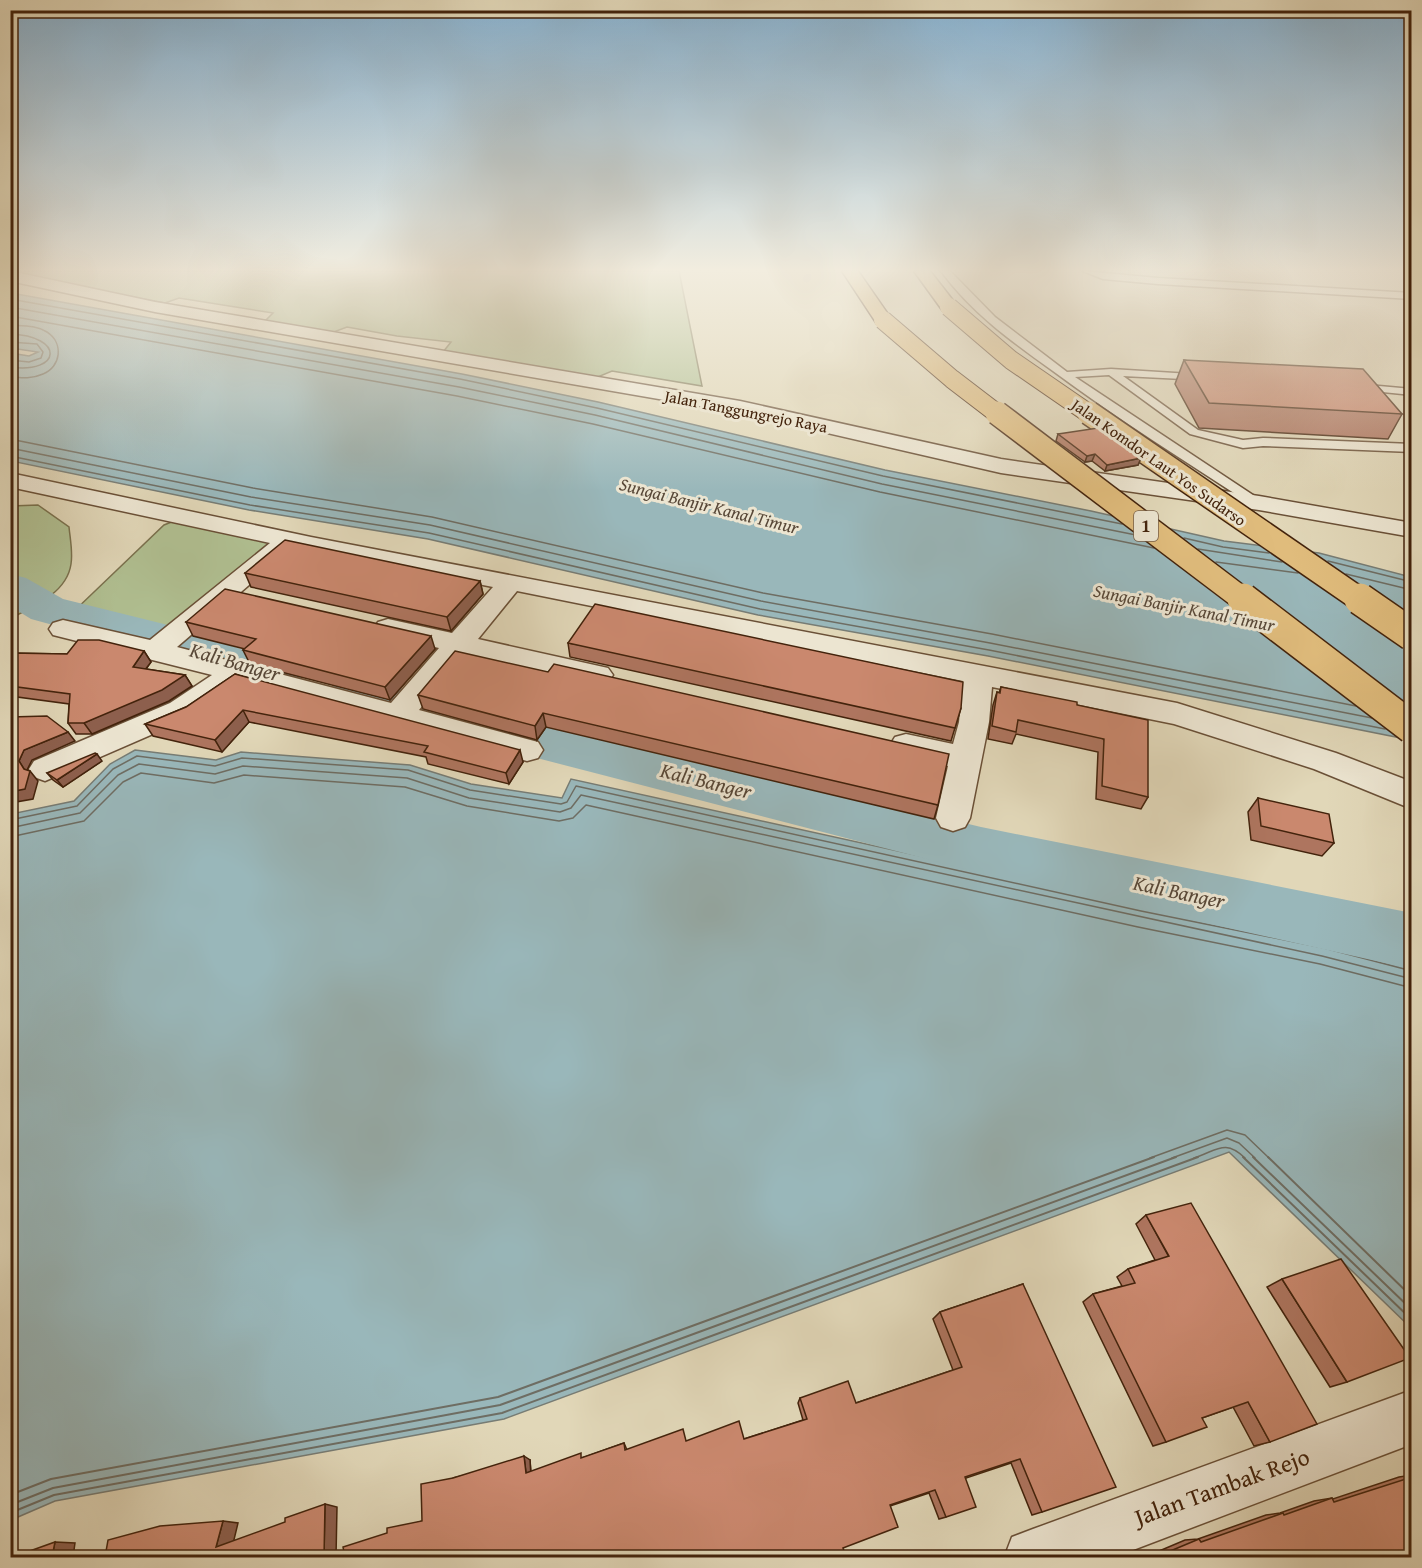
<svg xmlns="http://www.w3.org/2000/svg" width="1422" height="1568" viewBox="0 0 1422 1568" font-family="'Gentium Book Plus',serif">
<rect width="100%" height="100%" fill="#e1d7b8"/>
<filter id="stains"><feTurbulence type="fractalNoise" baseFrequency=".00333" numOctaves="4"/><feColorMatrix values="0 0 0 0 .2 0 0 0 0 .09 0 0 0 0 .02 0 0 0 .5 -.17"/></filter>
<radialGradient id="worn" r=".72"><stop offset=".6" stop-color="#630" stop-opacity="0"/><stop offset="1" stop-color="#630" stop-opacity=".3"/></radialGradient>
<g fill="#b0bf91" stroke="#7a714e" stroke-width="1.5">
<path d="M15 271H679L702 386 612 371 593 379 443 352 451 342 397 336 347 327 331 333 264 322 273 313 179 298 165 303 13 274Z"/>
<path d="M38 505 69 527C70 538 73 552 71 564 67 593 33 607 11 618V506Z"/>
<path d="M174 521 274 542 159 636 71 614 164 525Z"/>
</g>
<g fill="#99b7ba" stroke="#777c74" stroke-width="1.5">
<path d="M11 293 462 374 598 402 885 470 1091 511 1224 541 1319 553 1411 577V740L988 656 758 615 428 539 249 510 11 461 10 353 29 356 38 352 11 348Z"/>
<path d="M135 750 216 760 241 752 410 765 471 784 562 798 571 779 1143 905 1326 943 1411 966V1328L1229 1152 504 1419 55 1501 11 1520V814L74 801 110 764Z"/>
</g>
<g fill="none" stroke-linecap="round" stroke-linejoin="round">
<g stroke="#6e6d63" stroke-width="1.5">
<path d="M10 299 460 379 597 408 883 476 1122 524"/>
<path d="M10 307 459 387 595 415 882 484 1136 535"/>
<path d="M10 316 457 396 593 424 880 492 1154 548"/>
<path d="M10 325C23 326 36 325 47 332 64 343 61 367 43 374 32 379 22 378 10 377"/>
<path d="M10 334C65 336 62 374 10 367"/>
<path d="M10 342 37 344 43 352 41 358 29 362 10 360"/>
<path d="M10 439 253 488 432 517 763 593 992 634 1356 706"/>
<path d="M10 448 251 497 430 525 761 601 990 643 1372 718"/>
<path d="M10 456 250 505 429 533 760 609 989 650 1385 729"/>
<path d="M1184 538 1223 547 1269 553"/>
<path d="M1198 549 1282 562"/>
<path d="M1328 561 1412 582"/>
<path d="M1216 562 1298 573"/>
<path d="M1346 574 1412 590"/>
<path d="M10 820 77 806 113 769 137 756 215 766 242 758 408 770 470 790 561 804 567 802 576 786 1141 911 1324 948 1412 971"/>
<path d="M10 828 80 813 118 775 139 764 215 774 243 766 407 778 469 798 560 812 571 808 581 795 1322 956 1412 979"/>
<path d="M10 837 84 821 123 782 141 773 214 783 244 775 405 787 467 806 559 821 573 818 586 805 1138 927 1320 964 1412 988"/>
<path d="M1150 1158 1227 1130 1245 1135 1269 1158"/>
<path d="M1172 1158 1227 1138 1239 1143 1255 1158"/>
<path d="M1194 1158C1218 1150 1225 1139 1245 1158"/>
</g>
<g stroke="#6e6d63" stroke-width="2">
<path d="M1243 1157 1412 1320"/>
<path d="M1253 1157 1412 1310"/>
<path d="M1268 1157 1412 1297"/>
<path d="M10 1495 51 1479 498 1397 1154 1157"/>
<path d="M10 1505 53 1488 500 1405 1176 1157"/>
<path d="M10 1513 54 1495 502 1413 1198 1157"/>
</g>
<g fill="#99b7ba" fill-rule="evenodd">
<path d="M10 574 26 578 63 599 164 624 241 649 295 663 303 675 295 687 278 691 211 673 130 646 31 619 10 606Z"/>
<path d="M354 677 981 827 1412 913V969L981 873 336 706 329 694 336 682Z"/>
</g>
<defs>
<g id="service">
<path d="M941 271H950L995 317 1067 372 1111 369 1207 375 1208 377 1203 380 1123 376 1198 430 1243 440 1263 438 1412 444V452L1263 446 1243 448 1190 434 1109 375 1075 377 1265 503 1259 507 1254 506C1186 462 1118 419 1053 371 1012 342 971 312 941 271Z"/>
<path d="M1083 271 1158 278 1412 293V299L1158 284 1103 279Z"/>
<path d="M1357 384 1412 389V395L1353 389V385Z"/>
</g>
<g id="minor">
<path d="M10 271 155 302 740 401 1001 459 1259 496 1412 523V537L1259 510 1001 473 740 413 155 312 10 281Z"/>
<path d="M10 473 311 537 1177 703 1336 753 1412 782V809L1314 769 1174 724 992 687 989 722 970 818 965 827 953 831 941 827 936 818 948 766 895 753 890 745 895 737 906 734 953 744 959 722 963 681 517 591 478 639 608 668 613 675 608 682 598 685 465 654 419 710 538 742 543 750 538 758 527 761 241 683 192 717 45 781 34 777 29 769 34 761 170 703 212 675 53 635 49 629 53 623 63 620 150 640 270 543 10 487ZM292 548 311 551 493 587 452 633 388 619 378 622 374 628 378 634 439 648 391 703 177 647Z"/>
<path d="M1412 1390V1444L1112 1558H1004L1012 1537 1033 1529Z"/>
</g>
<g id="trunk">
<path d="M842 271H858L892 320 889 324H877Z"/>
<path d="M914 271H930L958 307 955 311H943Z"/>
</g>
</defs>
<use href="#service" stroke="#6a5037" stroke-width="3"/>
<use href="#minor" stroke="#6a5037" stroke-width="3"/>
<use href="#trunk" stroke="#43230c" stroke-width="3"/>
<use href="#service" fill="#ece5d1" fill-rule="evenodd"/>
<use href="#minor" fill="#ece5d1" fill-rule="evenodd"/>
<use href="#trunk" fill="#e0bc7c" fill-rule="evenodd"/>
<defs>
<g id="trunk-bridge-far2">
<path d="M949 307 1011 360 1091 415"/>
<path d="M883 320 952 379 999 415"/>
</g>
<g id="trunk-bridge-far1">
<path d="M997 413 1245 601"/>
<path d="M1089 413 1362 601"/>
</g>
<g id="trunk-bridge">
<path d="M1243 599 1412 728"/>
<path d="M1360 599 1412 635"/>
</g>
</defs>
<use href="#trunk-bridge-far2" stroke="#43230c" stroke-width="20" stroke-linecap="butt"/>
<use href="#trunk-bridge-far1" stroke="#43230c" stroke-width="26" stroke-linecap="butt"/>
<use href="#trunk-bridge" stroke="#43230c" stroke-width="34" stroke-linecap="butt"/>
<use href="#trunk-bridge-far2" stroke="#e0bc7c" stroke-width="18"/>
<use href="#trunk-bridge-far1" stroke="#e0bc7c" stroke-width="23"/>
<use href="#trunk-bridge" stroke="#e0bc7c" stroke-width="31"/>
</g>
<g fill="#ae755f" stroke="#43230c" stroke-width="1.5">
<path d="M1184 360 1402 414 1388 439 1199 428 1175 384Z"/>
<path d="M1058 434 1141 458 1138 465 1105 471 1092 461 1085 462 1056 441Z"/>
<path d="M245 573 480 581 483 594 451 631 251 587Z"/>
<path d="M186 622 435 649 390 700 250 664 243 650 245 649 193 636Z"/>
<path d="M568 643 961 708 951 741 570 657Z"/>
<path d="M144 651 151 662 146 669 185 675 192 686 169 701 92 734H76L68 723 69 704 10 696V653L67 654Z"/>
<path d="M548 672 938 805 934 819 546 727 537 740 423 709 418 695Z"/>
<path d="M235 674 523 762 509 784 428 764 426 757 249 722 222 752 153 736 145 724 186 707Z"/>
<path d="M1001 687 1077 705 1148 797 1141 809 1096 799 1098 752 1016 734 1012 744 988 739 993 705 997 692 999 693Z"/>
<path d="M102 761 63 787 53 780 47 773Z"/>
<path d="M1258 798 1334 843 1322 856 1251 840 1248 812Z"/>
<path d="M1146 1215 1270 1442 1254 1446 1233 1407 1202 1418 1166 1442 1153 1446 1083 1302 1093 1294 1122 1286 1117 1277 1128 1269 1155 1260 1136 1224Z"/>
<path d="M1282 1279 1347 1382 1330 1387 1267 1287Z"/>
<path d="M1023 1284 1042 1512 1032 1515 1011 1463 966 1478 946 1517 939 1519 929 1493 890 1506 843 1548 387 1533 422 1521 453 1478 530 1460 531 1472 585 1457 624 1443 627 1450 686 1441 744 1439 803 1420 798 1403 800 1398 856 1403 953 1370 933 1319 940 1312Z"/>
<path d="M1412 1475V1557H1145L1185 1540 1198 1539 1266 1515 1280 1513 1314 1501 1332 1498 1333 1499 1399 1477Z"/>
</g>
<g fill="#8d5f4d" stroke="#43230c" stroke-width="1.5">
<path d="M1095 454 1092 461 1085 462 1087 456Z"/>
<path d="M1141 458 1138 465 1105 471 1107 465Z"/>
<path d="M480 581 483 594 451 631 447 617Z"/>
<path d="M431 636 435 649 390 700 385 687Z"/>
<path d="M144 651 151 662 139 678 133 667Z"/>
<path d="M185 675 192 686 169 701 92 734 84 723Z"/>
<path d="M243 710 249 722 222 752 215 740Z"/>
<path d="M543 713 546 727 537 740 535 726Z"/>
<path d="M68 732 75 741 32 760 27 770 30 771 38 781 33 799 10 803V792L24 769 19 761 24 750Z"/>
<path d="M520 750 523 762 509 784 506 773Z"/>
<path d="M97 754 102 761 63 787 57 780Z"/>
<path d="M524 1456 530 1460 531 1477 526 1473Z"/>
<path d="M325 1504 337 1507 336 1557H324Z"/>
<path d="M223 1521 238 1523 232 1548 216 1547Z"/>
<path d="M55 1542 75 1543 73 1557H52Z"/>
</g>
<g fill="#ca886e" stroke="#43230c" stroke-width="1.5">
<path d="M1184 360 1363 369 1402 414 1209 403Z"/>
<path d="M1098 428 1141 458 1107 465 1095 454 1087 456 1058 434Z"/>
<path d="M285 540 480 581 447 617 245 573Z"/>
<path d="M225 589 431 636 385 687 243 650 256 639 186 622Z"/>
<path d="M595 604 963 682 961 708 955 728 568 643Z"/>
<path d="M78 640H99L144 651 133 667 185 675 162 690 84 723H68L70 694 10 686V653L67 654Z"/>
<path d="M455 651 548 672 554 664 949 754 938 805 543 713 535 726 418 695Z"/>
<path d="M235 674 520 750 506 773 424 752 428 746 243 710 215 740 145 724 186 707Z"/>
<path d="M1001 687 1077 702V705L1148 720V797L1102 786 1104 739 1018 720 1016 732 992 726 997 692 1000 693Z"/>
<path d="M47 716 68 732 24 750 19 761 24 769 30 771 25 789 10 792V717Z"/>
<path d="M95 753 97 754 57 780 47 773Z"/>
<path d="M1258 798 1329 814 1334 843 1261 826Z"/>
<path d="M1191 1203 1317 1424 1270 1442 1248 1402 1202 1418 1207 1427 1166 1442 1093 1294 1135 1283 1128 1269 1169 1256 1146 1215Z"/>
<path d="M1341 1259 1410 1358 1347 1382 1282 1279Z"/>
<path d="M1023 1284 1116 1487 1042 1512 1020 1459 965 1477 976 1507 946 1517 935 1490 890 1505 898 1527 843 1548 846 1557H345L343 1547 387 1533V1528L422 1521 421 1484 453 1478 524 1456 526 1473 581 1453V1458L624 1443 625 1450 683 1429 686 1441 739 1421 744 1439 807 1419 800 1398 848 1381 856 1403 962 1367 940 1312Z"/>
<path d="M1412 1477V1557H1156L1199 1539 1201 1542 1283 1513 1284 1515 1332 1498 1334 1502Z"/>
<path d="M325 1504 324 1557H105L108 1540 160 1526 223 1521 216 1547 285 1522V1518Z"/>
<path d="M55 1542 52 1557H13Z"/>
</g>
<linearGradient id="sky" x2="0" y2="1"><stop stop-color="#88b5d6"/><stop offset="0.55" stop-color="#f2eddf"/><stop offset="1" stop-color="#f2eddf" stop-opacity="0"/></linearGradient>
<rect width="1422" height="491" fill="url(#sky)"/>
<g text-anchor="middle" stroke-width="6" stroke-linejoin="round" paint-order="stroke">
<g font-size="16" fill="#43230c" stroke="#ece5d1">
<text transform="translate(746 411) rotate(11)" y="6">Jalan Tanggungrejo Raya</text>
<text transform="translate(1159 462) rotate(35)" y="6">Jalan Komdor Laut Yos Sudarso</text>
</g>
<g font-size="18" font-style="italic" fill="#584838" stroke="#ece5d1">
<text transform="translate(709 506) rotate(14)" y="6">Sungai Banjir Kanal Timur</text>
<text transform="translate(1184 608) rotate(11)" y="6">Sungai Banjir Kanal Timur</text>
</g>
<rect fill="#ece5d1" stroke="#765d47" stroke-width="1.5" x="1134" y="511" width="24" height="30" rx="4.5"/>
<g font-size="18" font-weight="bold" fill="#43230c">
<text x="1146" y="532">1</text>
</g>
<g font-size="21" font-style="italic" fill="#584838" stroke="#ece5d1">
<text transform="translate(235 662) rotate(16)" y="7">Kali Banger</text>
<text transform="translate(706 781) rotate(14)" y="7">Kali Banger</text>
<text transform="translate(1179 892) rotate(12)" y="7">Kali Banger</text>
</g>
<g font-size="24" fill="#43230c" stroke="#ece5d1">
<text transform="translate(1222 1487) rotate(-20)" y="8">Jalan Tambak Rejo</text>
</g>
</g>
<rect width="1422" height="1568" fill="none" stroke="#e1d7b8" stroke-width="36"/>
<rect x="12" y="12" width="1398" height="1544" fill="none" stroke="#43230c" stroke-width="3"/>
<rect x="18" y="18" width="1386" height="1532" fill="none" stroke="#43230c" stroke-width="1.5"/>
<rect width="100%" height="100%" filter="url(#stains)"/>
<rect width="100%" height="100%" fill="url(#worn)"/>
</svg>
